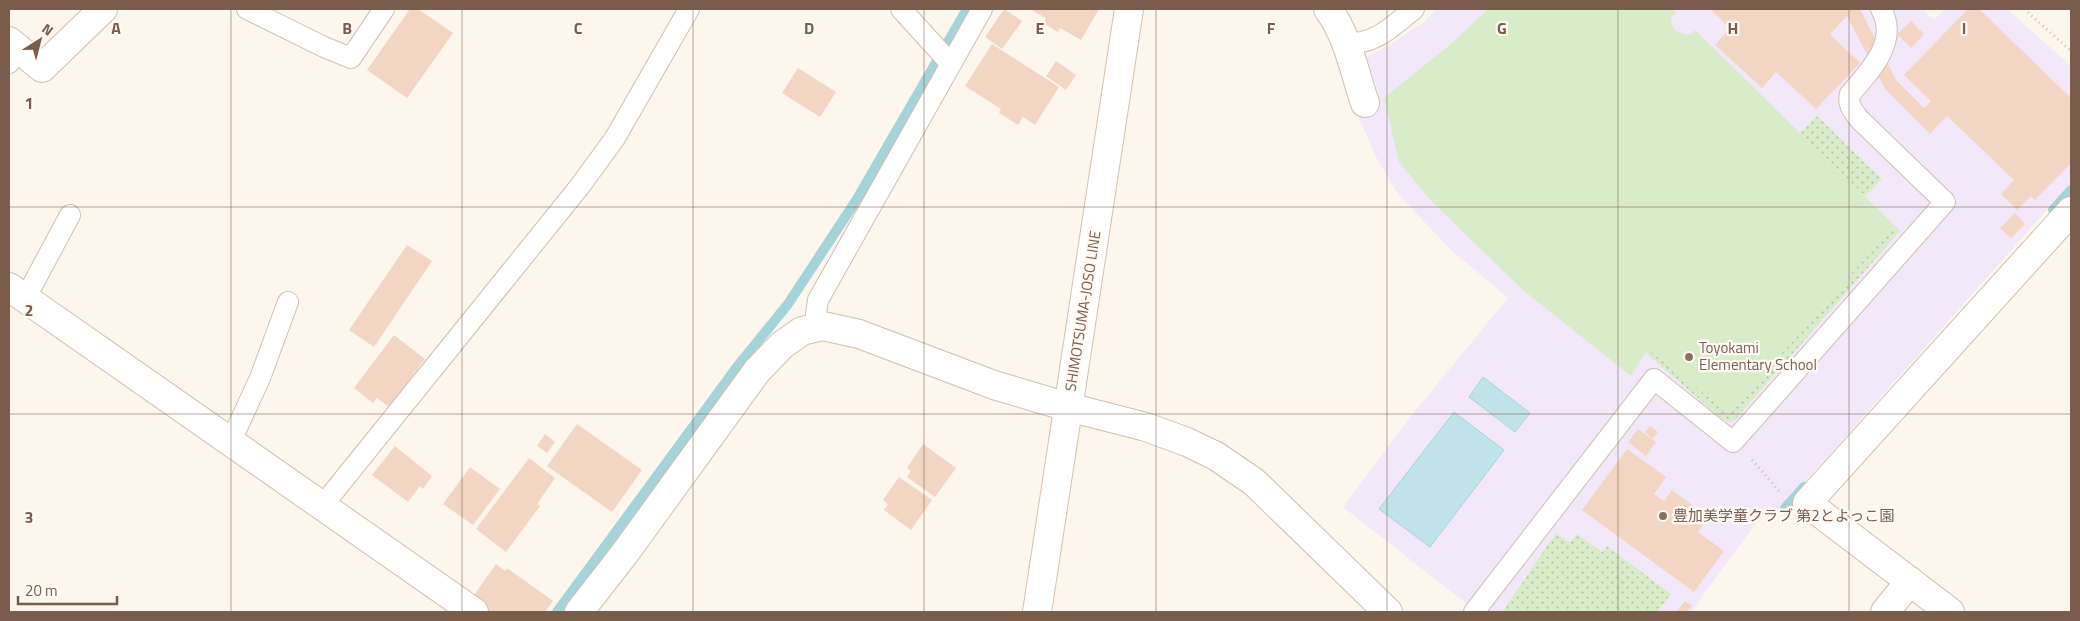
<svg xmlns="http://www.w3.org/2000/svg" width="2080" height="621" viewBox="0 0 2080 621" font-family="'Titillium Web','Noto Sans JP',sans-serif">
<defs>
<pattern id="park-dots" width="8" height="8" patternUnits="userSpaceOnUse" patternTransform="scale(1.25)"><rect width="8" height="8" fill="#d8ecc9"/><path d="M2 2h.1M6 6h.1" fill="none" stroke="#b4c2a5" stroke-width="1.8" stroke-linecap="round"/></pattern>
</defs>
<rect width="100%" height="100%" fill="#fdf6ec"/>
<path fill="#f3e8fa" d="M1436 9H1923L1934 20 1945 9H2007L2071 66V183L1774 517 1765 511 1691 612H1477L1343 507 1411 416 1508 298 1450 249 1398 194 1377 159 1355 109 1379 93 1366 57 1388 46 1423 23Z"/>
<g fill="url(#park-dots)">
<path d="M1817 116 1882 179 1865 196 1800 133Z"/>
<path d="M1894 225 1900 231 1734 421 1729 422 1722 419 1646 353 1648 349 1729 413Z"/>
<path d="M1556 533 1570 543 1577 534 1602 552 1607 546 1671 594 1657 612H1502Z"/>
</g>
<path fill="#d8ecc9" d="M1488 9H1673L1677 13 1672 16C1668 28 1678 34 1689 35L1693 33 1694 29 1894 225 1729 413 1648 349 1631 376 1523 290 1433 203 1399 162 1384 98 1452 43Z"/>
<g fill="#bfe3e8" stroke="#a5d3da">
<path d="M1483 377 1530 413 1515 432 1469 397Z"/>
<path d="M1454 412 1504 450 1430 547 1379 509Z"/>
</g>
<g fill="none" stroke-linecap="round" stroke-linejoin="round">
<g stroke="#a5d3da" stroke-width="10">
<path d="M2053 210 2071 190"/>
<path d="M1785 508 1804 487"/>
<path d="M557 612 737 367 788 304 857 199 967 9"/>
</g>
</g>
<g fill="#f3d5c3">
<path d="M410 9H418L453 33 407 98 367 70Z"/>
<path d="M1004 9 1022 21 1002 49 985 37Z"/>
<path d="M1029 9H1099L1081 40 1060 28 1058 32 1043 23 1046 18Z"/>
<path d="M1710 9H1860L1896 80 1924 108 1931 101 1904 75 1968 9H1979L2071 98V163L2035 200 2031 196 2017 210 2001 194 2014 180 1947 116 1930 134 1885 89 1847 16 1830 34 1860 63 1816 109 1776 72 1762 88 1715 45 1730 28Z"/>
<path d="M1911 21 1924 34 1911 48 1897 34Z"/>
<path d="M992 44 1059 87 1035 125 1023 117 1018 125 999 113 1001 109 965 86Z"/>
<path d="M1056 61 1076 75 1066 90 1046 76Z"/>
<path d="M798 68 836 92 820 117 782 93Z"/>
<path d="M2015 213 2025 224 2011 238 2000 228Z"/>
<path d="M407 245 432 261 374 347 349 330Z"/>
<path d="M394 335 425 359 389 407 377 398 373 403 354 388Z"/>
<path d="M577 424 642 470 612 512 547 466Z"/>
<path d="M1650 426 1658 432 1653 439 1645 432Z"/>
<path d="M1638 429 1656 442 1646 456 1628 442Z"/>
<path d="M545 434 555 442 547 453 537 446Z"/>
<path d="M923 444 956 468 935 497 907 477 911 471 907 468Z"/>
<path d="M395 446 432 476 423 489 420 486 408 502 372 475Z"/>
<path d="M1627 449 1666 477 1654 494 1664 501 1672 490 1692 505 1687 512 1704 524 1698 532 1724 551 1694 592 1582 510Z"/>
<path d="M529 458 555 478 537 504 540 506 506 552 476 529Z"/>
<path d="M470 467 500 489 473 525 443 504Z"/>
<path d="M899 477 932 500 911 530 884 510 888 504 883 500Z"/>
<path d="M496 564 505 571 507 568 553 601 545 612H492L472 598Z"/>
<path d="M1685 601 1692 606 1687 612H1679L1677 611Z"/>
</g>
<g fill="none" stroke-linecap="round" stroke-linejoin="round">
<defs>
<g id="lane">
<path d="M247 9 324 47 351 58 384 9"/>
<path d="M901 9 951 64"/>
<path d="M1346 44C1378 43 1391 27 1414 9"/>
<path d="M9 63 18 47"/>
<path d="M25 299 70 215"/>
<path d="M814 329 818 300 982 9"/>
<path d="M231 441 260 378 288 302"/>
<path d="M323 505 580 186 615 138 689 9"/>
<path d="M1474 612 1654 379 1733 442 1945 202 1859 119C1853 111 1847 104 1850 94 1871 70 1899 41 1881 9"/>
</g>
<g id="street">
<path d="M1328 9C1348 36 1354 71 1365 103"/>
<path d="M9 41 42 68 103 9"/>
<path d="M9 287 474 612"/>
<path d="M579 612 625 553 757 371 782 345 802 331 823 326 859 334 994 385 1068 407 1146 427 1187 442 1216 456 1254 482 1388 612"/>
<path d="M1885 612 1910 581"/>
<path d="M1950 612 1807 503 2071 211"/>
</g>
<path id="secondary" d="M1037 612 1129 9"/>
</defs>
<use href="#lane" stroke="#d1beb0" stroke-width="22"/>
<use href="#street" stroke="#d1beb0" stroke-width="30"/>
<use href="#secondary" stroke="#d6c0b0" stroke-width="30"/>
<g stroke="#d9b8a5" stroke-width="3" stroke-dasharray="1 4" stroke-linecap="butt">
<path d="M2024 9 2071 51"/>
<path d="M1752 460 1779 491"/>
</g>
<use href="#lane" stroke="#fff" stroke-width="20"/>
<use href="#street" stroke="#fff" stroke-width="28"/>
<use href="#secondary" stroke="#fff" stroke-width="28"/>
</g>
<path fill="none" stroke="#7a5c4d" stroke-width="1" stroke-opacity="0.55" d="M231 9V612M462 9V612M693 9V612M924 9V612M1156 9V612M1387 9V612M1618 9V612M1849 9V612M9 207H2071M9 414H2071"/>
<g fill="#8d6e63" stroke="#fffaf3" stroke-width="2">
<circle cx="1689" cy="357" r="5"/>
<circle cx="1663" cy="516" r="5"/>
</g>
<g text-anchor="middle" stroke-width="4.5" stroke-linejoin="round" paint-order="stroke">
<g font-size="15" fill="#7a5c4d" stroke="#fffaf3">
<text transform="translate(1083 311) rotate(-81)" y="5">SHIMOTSUMA-JOSO LINE</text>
</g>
<g font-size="15" fill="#785e54" stroke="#fffaf3" text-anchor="start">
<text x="1699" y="353">Toyokami<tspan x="1699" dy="17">Elementary School</tspan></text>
<text x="1673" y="521">豊加美学童クラブ 第2とよっこ園</text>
</g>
</g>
<g font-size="16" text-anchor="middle" font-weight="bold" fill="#7a5c4d" stroke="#fffaf3" stroke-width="4.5" stroke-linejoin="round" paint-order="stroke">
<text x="116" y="34">A</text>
<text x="347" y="34">B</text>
<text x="578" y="34">C</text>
<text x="809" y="34">D</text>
<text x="1040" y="34">E</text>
<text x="1271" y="34">F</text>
<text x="1502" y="34">G</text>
<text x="1733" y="34">H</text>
<text x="1964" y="34">I</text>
<text x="29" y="109">1</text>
<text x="29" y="316">2</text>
<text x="29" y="523">3</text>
</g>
<rect width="2080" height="621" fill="none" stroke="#7a5c4d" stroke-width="20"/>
<g transform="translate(40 40) rotate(36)" stroke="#fffaf3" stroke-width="4" paint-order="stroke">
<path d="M0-4L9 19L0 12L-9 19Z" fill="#7a5c4d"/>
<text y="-8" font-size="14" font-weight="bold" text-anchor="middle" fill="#7a5c4d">N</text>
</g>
<path d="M18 596v8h99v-8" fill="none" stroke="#7a5c4d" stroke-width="2.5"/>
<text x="25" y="596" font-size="15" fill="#7a5c4d" stroke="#fffaf3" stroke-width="4" paint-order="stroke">20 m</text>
</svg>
